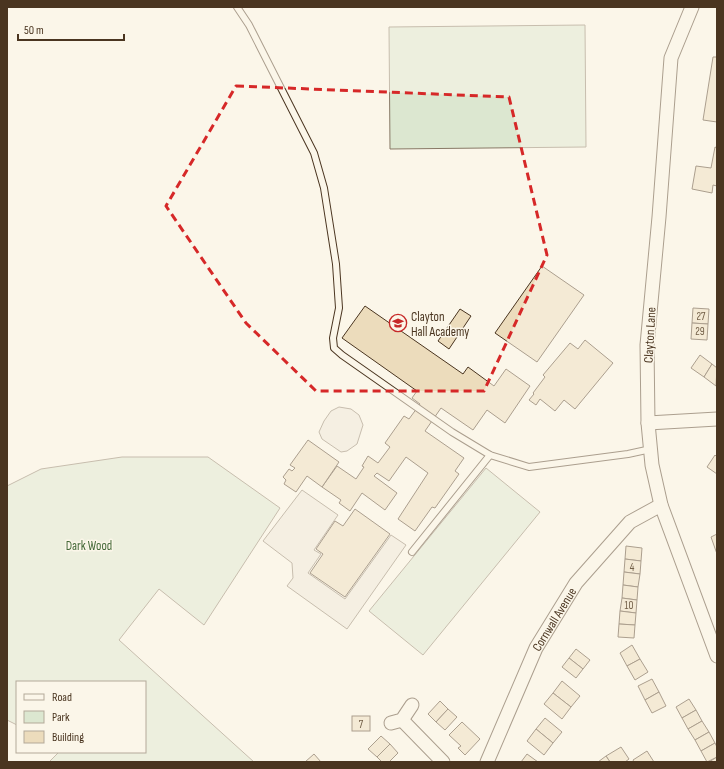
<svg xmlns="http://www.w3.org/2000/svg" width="724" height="769" viewBox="0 0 724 769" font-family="'Sofia Sans Condensed',sans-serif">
<rect width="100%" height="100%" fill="#fbf6e9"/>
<g fill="#dce7d0" stroke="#887966">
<path d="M585 25 586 147 390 149 389 27Z"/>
<path d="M122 457H208L280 508 204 625 159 589 119 640 254 762H49L59 752H145V682H17V725L7 720V486L41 469Z"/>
<path d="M486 468 540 512 423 655 369 611Z"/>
</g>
<g fill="#ede7d9" stroke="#887966">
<path d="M339 407 351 409 359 415 363 425 357 444 347 451 341 452 322 439 319 432 324 421 331 411Z"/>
<path d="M302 490 338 515 314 550 321 554 308 573 345 599 391 535 406 545 347 629 287 586 293 578 292 563 263 541Z"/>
</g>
<g fill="#ecdcbc" stroke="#4a3520">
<path d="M713 57H717V122L703 120Z"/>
<path d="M715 147 717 148V186L713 185 712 193 692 189 696 166 711 168Z"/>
<path d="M542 266 584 295 537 362 495 333Z"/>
<path d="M365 306 463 374 468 367 494 386 506 369 530 386 505 423 487 410 473 430 441 408 425 431 464 458 455 471 459 474 435 508 432 507 415 531 398 519 428 473 406 457 389 481 377 473 374 476 397 493 385 510 362 493 350 511 339 503 341 500 322 487 337 466 356 479 364 467 362 466 368 456 378 463 390 447 385 443 404 416 409 419 420 404 412 398 417 391 342 338Z"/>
<path d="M693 308 709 309 708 324 692 323Z"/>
<path d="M460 309 471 316 449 349 438 341Z"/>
<path d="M692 323 708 324 707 340 691 339Z"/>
<path d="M585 340 613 363 575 409 564 400 555 411 540 399 536 405 529 400 534 394 533 393 545 377 543 375 570 343 578 349Z"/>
<path d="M700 355 712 364 704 377 691 368Z"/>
<path d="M712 364 717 368 716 386 704 377Z"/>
<path d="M308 440 339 462 322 487 307 476 296 492 284 484 286 480 283 477 289 469 292 471 295 468 290 465Z"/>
<path d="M715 455 717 457V474L707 467Z"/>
<path d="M355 509 390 534 345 597 310 573 323 554 316 549 335 521 343 526Z"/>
<path d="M717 534V554L711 537Z"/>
<path d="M626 546 642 548 641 561 625 559Z"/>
<path d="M625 559 641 561 640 574 624 572Z"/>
<path d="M624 572 640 574 638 587 623 585Z"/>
<path d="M623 585 638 587 637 600 622 598Z"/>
<path d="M622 598 637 600 636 613 620 611Z"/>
<path d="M620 611 636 613 635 625 619 624Z"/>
<path d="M619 624 635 625 634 638 618 637Z"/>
<path d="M632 645 640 659 627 666 620 653Z"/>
<path d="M576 649 590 660 583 669 569 658Z"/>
<path d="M569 658 583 669 576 678 562 667Z"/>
<path d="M640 659 648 672 635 680 627 666Z"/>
<path d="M652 679 659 692 645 700 638 686Z"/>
<path d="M562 681 580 696 571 707 553 693Z"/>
<path d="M659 692 666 706 652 713 645 700Z"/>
<path d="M553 693 571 707 562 719 544 704Z"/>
<path d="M689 699 696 710 682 718 676 707Z"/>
<path d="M440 701 448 709 436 722 428 714Z"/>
<path d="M448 709 457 717 445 730 436 722Z"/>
<path d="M696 710 702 721 688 729 682 718Z"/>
<rect x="352" y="716" width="18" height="15"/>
<path d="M545 718 562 732 553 743 536 729Z"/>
<path d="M702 721 709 732 695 740 688 729Z"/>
<path d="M462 722 480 739 465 755 458 748 461 746 449 735Z"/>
<path d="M536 729 553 743 544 755 527 741Z"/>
<path d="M709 732 715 743 701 751 695 740Z"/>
<path d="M381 736 390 744 377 757 368 749Z"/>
<path d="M715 743 717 747V757L707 762 701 751Z"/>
<path d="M390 744 398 753 389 762H382L377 757Z"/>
<path d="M621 747 629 759 625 762H610L606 756Z"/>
<path d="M647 751 654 762H634L633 760Z"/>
<path d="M314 754 321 762H305Z"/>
<path d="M527 754 538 762H521Z"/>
<path d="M606 756 610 762H598Z"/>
<path d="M717 757V762H709Z"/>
</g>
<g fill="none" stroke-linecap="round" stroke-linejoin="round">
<defs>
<g id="lane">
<path d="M237 7 249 25 314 153 324 188 336 264 339 308 333 338 334 348 342 355 452 432 490 455 529 467 628 454 651 449"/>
<path d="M412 552 490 455"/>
</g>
<g id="street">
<path d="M692 7 671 58 659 217 647 345 648 423 652 465 661 505 717 656"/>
<path d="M648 423 717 419"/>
<path d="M402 720 443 762"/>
<path d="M391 723 402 720 412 705"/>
<path id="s1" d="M487 762 536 648 576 583 630 522 661 505"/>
</g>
</defs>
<use href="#lane" stroke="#4a3520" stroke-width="8"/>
<use href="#street" stroke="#4a3520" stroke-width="15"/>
<use href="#lane" stroke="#fbf6e9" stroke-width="6"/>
<use href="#street" stroke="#fbf6e9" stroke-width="13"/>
</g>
<path d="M0 0H724V769H0ZM236 86 509 97 547 255 484 391H316L246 323 166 206Z" fill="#fbf6e9" fill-opacity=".55" fill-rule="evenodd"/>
<path fill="none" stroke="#d62828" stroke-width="3" stroke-dasharray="8 5" stroke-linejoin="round" d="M236 86 509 97 547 255 484 391H316L246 323 166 206Z"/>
<defs>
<symbol id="school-ring" viewBox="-11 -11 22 22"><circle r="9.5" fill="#fbf6e9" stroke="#c62828" stroke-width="1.5"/><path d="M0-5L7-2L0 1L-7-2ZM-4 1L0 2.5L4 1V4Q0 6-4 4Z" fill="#c62828"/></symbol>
</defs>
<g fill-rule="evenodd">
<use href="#school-ring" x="388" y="313" width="20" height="20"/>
</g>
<g text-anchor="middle" stroke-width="3" stroke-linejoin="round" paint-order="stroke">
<g font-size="11" fill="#725f47">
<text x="701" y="320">27</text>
<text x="700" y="335">29</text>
<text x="632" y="571">4</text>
<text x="629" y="609">10</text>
<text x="361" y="728">7</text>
</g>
<g font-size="13" fill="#4a3520" stroke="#fbf6e9" text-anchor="start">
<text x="411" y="321">Clayton<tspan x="411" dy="15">Hall Academy</tspan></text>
</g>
<g font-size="13" fill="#4a3520" stroke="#fbf6e9">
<text transform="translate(649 335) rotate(-87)" y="5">Clayton Lane</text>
<text dy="5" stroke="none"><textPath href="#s1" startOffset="158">Cornwall Avenue</textPath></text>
</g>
<g font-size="13" fill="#436837" stroke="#fbf6e9">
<text x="89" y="550">Dark Wood</text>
</g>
</g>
<rect width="724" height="769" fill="none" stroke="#4a3520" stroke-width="16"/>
<rect x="16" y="681" width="130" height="72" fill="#fbf6e9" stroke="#b4a999"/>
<rect x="24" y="694" width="20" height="6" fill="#fbf6e9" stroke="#b4a999"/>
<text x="52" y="701" font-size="12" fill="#4a3520">Road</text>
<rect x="24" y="711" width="20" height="12" fill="#dce7d0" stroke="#b4a999"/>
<text x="52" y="721" font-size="12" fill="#4a3520">Park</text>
<rect x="24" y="731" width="20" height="12" fill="#ecdcbc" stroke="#b4a999"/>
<text x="52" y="741" font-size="12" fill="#4a3520">Building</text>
<path d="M18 34v6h106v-6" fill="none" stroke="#4a3520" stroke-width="2"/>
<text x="24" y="34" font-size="12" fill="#4a3520" stroke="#fbf6e9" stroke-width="3" paint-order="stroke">50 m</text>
</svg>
